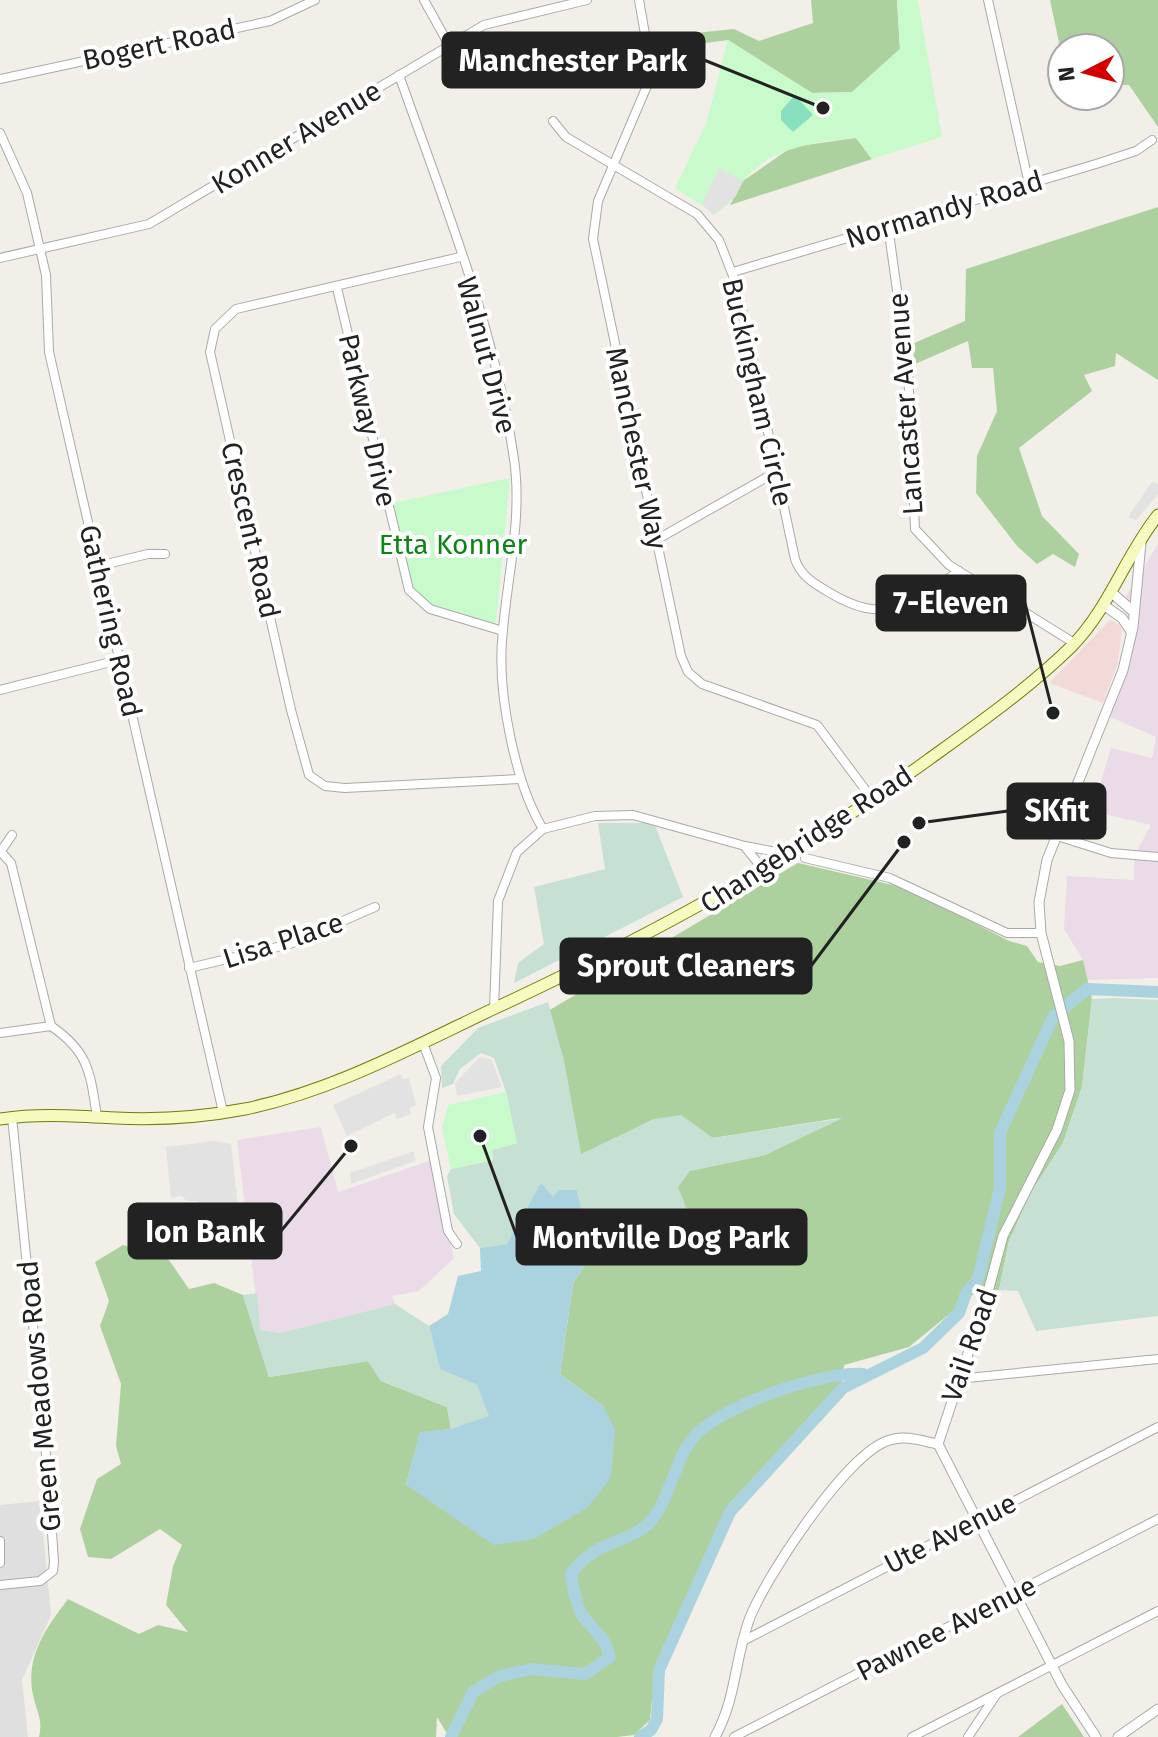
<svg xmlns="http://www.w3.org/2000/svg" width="1158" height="1737" viewBox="0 0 1158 1737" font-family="'Fira Sans',sans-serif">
<rect width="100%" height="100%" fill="#f2efe9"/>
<path fill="#e0dfdf" d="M40 1501 51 1615 22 1680 28 1737H0V1505Z"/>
<path fill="#f2dad9" d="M1110 620 1120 625 1122 630 1118 662 1103 703 1049 683Z"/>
<g fill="#ebdbe8">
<path d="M1158 544V978L1085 980 1083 960 1064 929 1067 876 1134 880V856L1151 825 1092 811 1111 748 1152 758 1156 737 1106 715 1114 700 1131 619 1120 606Z"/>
<path d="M321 1127 338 1192 432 1160 454 1258 419 1291 392 1296 395 1304 280 1333 260 1330 237 1140Z"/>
</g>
<g fill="#add19e">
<path d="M811 0H897L900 49 852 92 812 93 728 40 661 49 655 37 734 29 759 41 813 23Z"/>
<path d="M1050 0H1158V127L1129 85H1110V48H1062V57Z"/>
<path d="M856 138 872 159 730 205 743 181 792 147Z"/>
<path d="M1158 207V380L1116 353 1115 366 1084 375 1092 391 1019 448 1042 516 1079 554 1075 567 1053 554 1037 564 1017 546 976 493 977 456 997 411 993 368H972L968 341 915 364 912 344 965 321 966 269Z"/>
<path d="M798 863 906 888 1009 941 1027 946 1038 962 1060 966 1083 960 1092 999 1082 1087 1063 1143 1032 1191 1009 1241 999 1290 980 1289 909 1347 844 1365 842 1382 730 1503 655 1668 650 1720 634 1735 617 1737H449L437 1717 436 1737H39C43 1719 37 1713 33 1695 25 1657 46 1628 68 1599L139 1634 158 1625 188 1632 166 1605 173 1566 182 1545 160 1529 111 1559 88 1557 80 1529 97 1479 121 1464 116 1446 121 1384 100 1326 109 1301 95 1262 123 1245 169 1260 189 1289 214 1283 243 1295 269 1377 368 1361 381 1381 447 1407 451 1429 420 1433 406 1485 604 1407 560 1374 573 1283 591 1256 585 1232 598 1245 643 1220 689 1171 765 1155 839 1118 713 1138 654 1119 581 1155 563 1057 548 1011Z"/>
<path d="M1062 1704 1084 1737H1018Z"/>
</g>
<g fill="#c6e0d4">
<path d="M598 823H654L683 897 514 983 518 963 544 944 534 887 605 869Z"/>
<path d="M1115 998 1158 1000V1316L1036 1331 1018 1291 999 1290 1009 1241 1032 1191 1063 1143 1082 1087 1092 999Z"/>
<path d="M548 1002 563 1057 581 1154 654 1119 681 1115 713 1138 843 1118 765 1155 690 1171 678 1187 690 1217 643 1220 621 1261 585 1232 577 1190 553 1197 507 1244 480 1248 454 1214 447 1176 451 1169 493 1160 492 1150 517 1143 506 1092 494 1058 481 1053 460 1069 453 1084 442 1088 441 1066 478 1028Z"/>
<path d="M257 1293 260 1330 280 1333 395 1304 429 1326 440 1369 477 1385 490 1417 451 1429 447 1407 381 1381 368 1361 269 1377 243 1295Z"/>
</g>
<g fill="#c8facc">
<path d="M897 0H918L942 137 872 159 856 138C819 141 766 148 743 182 733 196 732 204 715 214L675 188 706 124 728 40 812 93 852 92 900 49Z"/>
<path d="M510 478 496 622 488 624C467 617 432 613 417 596 403 580 397 525 392 503Z"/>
<path d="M506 1092 517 1143 492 1150 493 1160 451 1169 442 1128 448 1105Z"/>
</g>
<path fill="#88e0be" d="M795 95 813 115 793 132 781 120V111Z"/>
<g fill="#e2e2e2">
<path d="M719 168 743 181 736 196 713 215 702 204Z"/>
<path d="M1152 482 1158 484V494L1136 520 1128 517Z"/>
<path d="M480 1057 491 1059 502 1087 457 1096 455 1083Z"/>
<path d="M401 1074 403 1079 409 1078 416 1105 409 1108 411 1114 397 1119 394 1113 347 1136 333 1105Z"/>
<path d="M214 1141 231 1144 239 1216 232 1217 222 1207 221 1199 220 1205 198 1207 197 1201H187L181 1196 171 1198 166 1147Z"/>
<path d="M414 1151 415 1161 351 1184 350 1173Z"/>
</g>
<path fill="#aad3df" d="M541 1183 553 1197 559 1190H577L591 1256 573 1283 560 1374 604 1407 615 1430 611 1477 587 1508 534 1539 494 1545 406 1485 420 1432 451 1429 489 1416 477 1385 440 1369 429 1326 448 1314 458 1276 481 1271 480 1248 507 1244Z"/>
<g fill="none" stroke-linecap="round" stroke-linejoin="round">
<g stroke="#aad3df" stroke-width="12">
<path d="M451 1737 473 1692 500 1676 531 1669 585 1674 610 1657C604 1633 592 1631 581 1613 575 1601 573 1588 571 1574 595 1539 632 1543 651 1521 671 1497 674 1461 693 1438 719 1406 823 1371 863 1374"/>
<path d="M640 1737 651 1730 657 1719 659 1670 730 1512 843 1388 923 1348 959 1313 966 1293 978 1279 1000 1188V1133L1053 1017 1087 989 1158 992"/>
</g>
<defs>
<g id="minor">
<path d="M424 0 449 45"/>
<path d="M639 0 652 74 598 201 593 239 681 656 688 672 702 684 817 725 873 800"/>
<path d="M988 0 1029 184"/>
<path d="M399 75C443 200 495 328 514 459 523 520 506 581 502 641 498 695 515 783 543 829"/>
<path d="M0 79 270 21 315 0"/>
<path d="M553 121 566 137 697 214 719 240 737 286 795 559C801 577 815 584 830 593 886 626 910 605 959 571"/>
<path d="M0 133 27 193 46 275 49 352 223 1112"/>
<path d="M888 226 908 369 915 529 949 565 1074 643"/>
<path d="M460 257 236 309 215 329 210 352 291 710 309 775 325 786 345 788 519 779"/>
<path d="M0 258 149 224 484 25 587 0"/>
<path d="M733 272 1096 164 1136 151 1152 140"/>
<path d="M337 288 409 590 430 609 503 631"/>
<path d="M656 540 776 472"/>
<path d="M98 566 148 554H165"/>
<path d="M0 690 119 660"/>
<path d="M1057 836 1111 853 1158 857"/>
<path d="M745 847 763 869"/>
<path d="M0 851 11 863 51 1026"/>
<path d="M1 851 12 835"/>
<path d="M805 858 890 878 1007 933H1041"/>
<path d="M189 968 290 944 375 907"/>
<path d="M494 1009 498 901 517 852 543 829 595 816 633 815 745 846 787 854"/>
<path d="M0 1033 51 1026C89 1052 90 1072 97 1117"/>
<path d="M423 1043 436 1078 428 1127 448 1231 457 1244"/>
<path d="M957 1379 1158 1359"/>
<path d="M0 1541V1563"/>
<path d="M0 1585 40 1581 53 1571 54 1562 48 1474 12 1117"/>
<path d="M743 1641 1158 1427"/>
<path d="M734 1737 1158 1519"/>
<path d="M912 1737 1158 1611"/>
<path d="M968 1737 996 1695"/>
</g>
<g id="tertiary">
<path d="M1112 593 1134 612"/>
<path d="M1105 606 1122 618 1130 630"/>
<path d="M715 1737C737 1696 734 1662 749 1620 764 1579 848 1451 890 1440 906 1435 922 1441 938 1444"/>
<path d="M1096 1737 1062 1685 938 1444 986 1299 1003 1236 1057 1130 1070 1090 1069 1041 1041 933 1039 902 1047 860 1123 670 1133 627 1141 543"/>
<path d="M1118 1737 1158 1709"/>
</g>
<path id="secondary" d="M0 1119C39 1113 76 1116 116 1118 158 1120 203 1117 245 1109 332 1091 411 1048 491 1010 644 939 791 860 928 760 978 724 1028 689 1072 646 1110 607 1125 556 1158 515"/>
</defs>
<use href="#minor" stroke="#a9a9a9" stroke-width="10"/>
<use href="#tertiary" stroke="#a9a9a9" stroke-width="11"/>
<use href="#secondary" stroke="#707d05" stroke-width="13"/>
<use href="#minor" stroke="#fff" stroke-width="8"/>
<use href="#tertiary" stroke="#fff" stroke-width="9"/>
<use href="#secondary" stroke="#f7fabf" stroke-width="11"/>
</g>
<g text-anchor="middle" stroke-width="8" stroke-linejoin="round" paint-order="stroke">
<g font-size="28" fill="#222" stroke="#fff">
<text transform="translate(159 44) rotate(-12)" y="10">Bogert Road</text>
<text transform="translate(296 137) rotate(-31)" y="10">Konner Avenue</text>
<text transform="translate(944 209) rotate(-17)" y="10">Normandy Road</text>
<text transform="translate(487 355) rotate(75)" y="10">Walnut Drive</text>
<text transform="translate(758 392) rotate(77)" y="10">Buckingham Circle</text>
<text transform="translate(905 404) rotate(-94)" y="10">Lancaster Avenue</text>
<text transform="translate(368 420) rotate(77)" y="10">Parkway Drive</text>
<text transform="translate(637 448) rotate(78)" y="10">Manchester Way</text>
<text transform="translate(251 530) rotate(77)" y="10">Crescent Road</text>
<text transform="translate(111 621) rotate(77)" y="10">Gathering Road</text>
<text transform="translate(806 839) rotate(-33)" y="10">Changebridge Road</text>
<text transform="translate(283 940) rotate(-18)" y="10">Lisa Place</text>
<text transform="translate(969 1345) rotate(-71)" y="10">Vail Road</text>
<text transform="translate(39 1396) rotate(-95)" y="10">Green Meadows Road</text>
<text transform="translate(950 1533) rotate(-27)" y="10">Ute Avenue</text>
<text transform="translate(946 1628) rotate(-27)" y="10">Pawnee Avenue</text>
</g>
<g font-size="28" fill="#0c8416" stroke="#fff">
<text x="453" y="554">Etta Konner</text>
</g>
</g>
<path fill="none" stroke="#222" stroke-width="3" d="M823 108L704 60M1053 713L1025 603M919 823L1008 811M904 842L811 966M351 1146L281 1231M480 1136L517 1237"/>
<g fill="#222" stroke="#fff" stroke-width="3">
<circle cx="823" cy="108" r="8"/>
<circle cx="1053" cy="713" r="8"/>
<circle cx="919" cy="823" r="8"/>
<circle cx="904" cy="842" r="8"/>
<circle cx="351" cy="1146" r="8"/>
<circle cx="480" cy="1136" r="8"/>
</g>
<g fill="#222" stroke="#222" stroke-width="3">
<rect x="443" y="33" width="261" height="54" rx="8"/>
<rect x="877" y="576" width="148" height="54" rx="8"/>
<rect x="1008" y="784" width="97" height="54" rx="8"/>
<rect x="561" y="939" width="250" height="54" rx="8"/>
<rect x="129" y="1204" width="152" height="54" rx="8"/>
<rect x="517" y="1210" width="289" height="54" rx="8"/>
</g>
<g font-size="30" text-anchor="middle" font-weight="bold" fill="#fff">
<text x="573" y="71">Manchester Park</text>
<text x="951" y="613">7-Eleven</text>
<text x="1057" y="821">SKfit</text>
<text x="686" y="976">Sprout Cleaners</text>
<text x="205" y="1242">Ion Bank</text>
<text x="661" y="1248">Montville Dog Park</text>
</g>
<g transform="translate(1086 72) rotate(264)"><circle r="38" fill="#ffffff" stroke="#a7a7a7" stroke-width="2"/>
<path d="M0-6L14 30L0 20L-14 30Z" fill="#d40000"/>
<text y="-12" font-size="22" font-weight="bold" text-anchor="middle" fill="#222222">N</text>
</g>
</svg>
